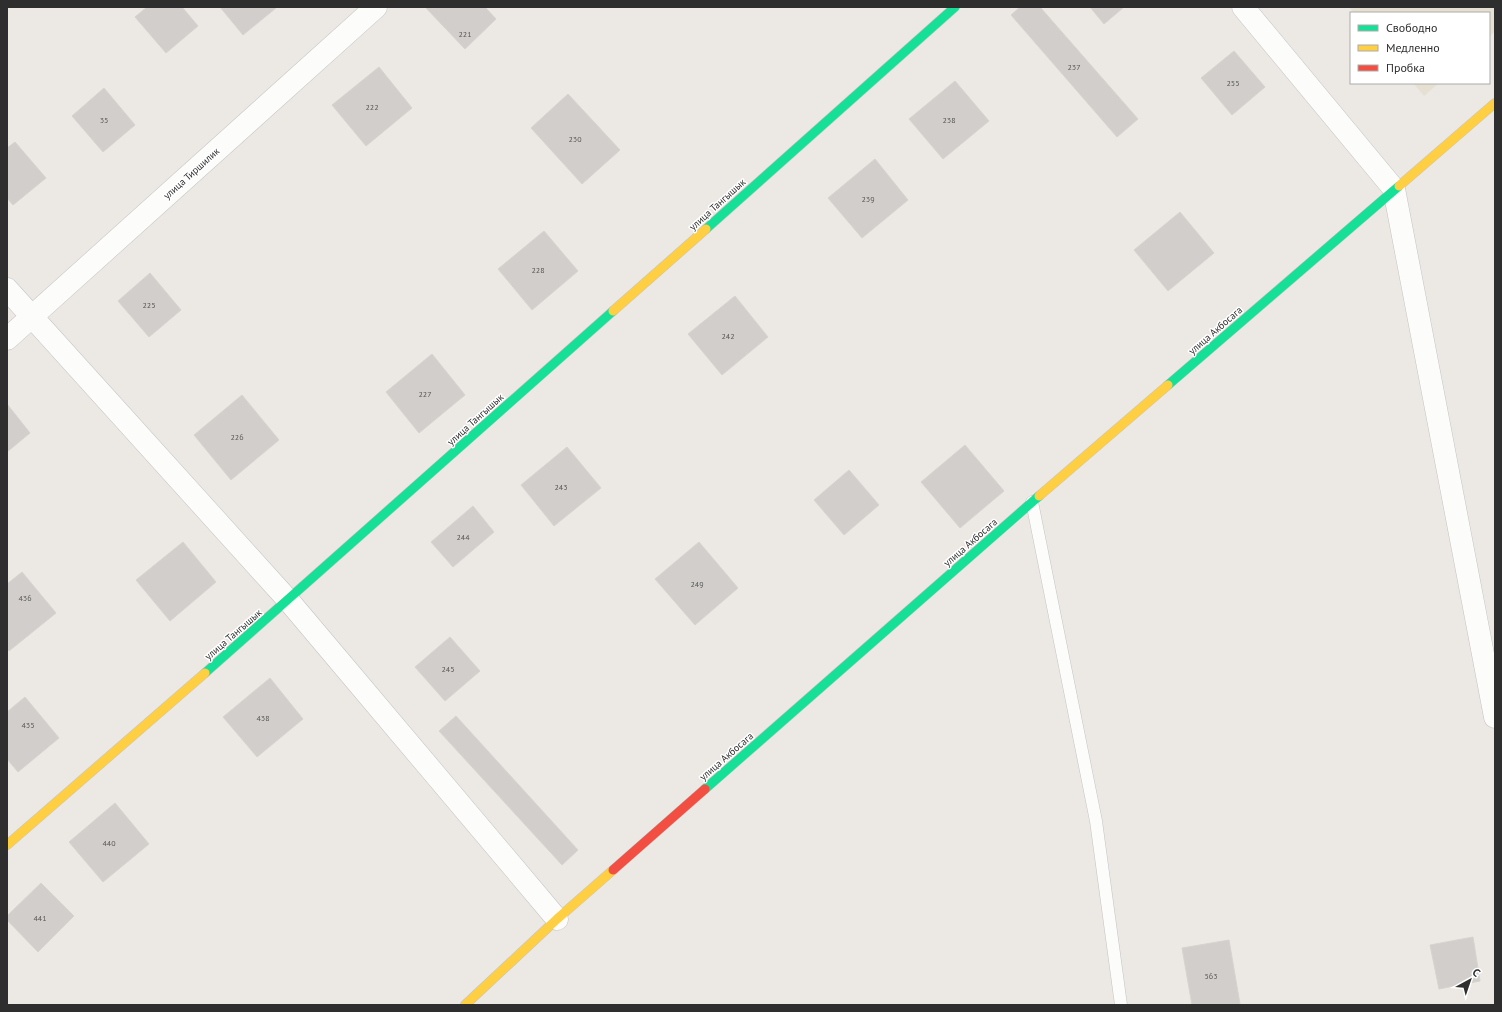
<svg xmlns="http://www.w3.org/2000/svg" width="1502" height="1012" viewBox="0 0 1502 1012" font-family="'PT Sans',sans-serif">
<rect width="100%" height="100%" fill="#ece8e4"/>
<g fill="#e6e0d3">
<path d="M1349 7H1495V31L1489 37V13H1354Z"/>
<path d="M1413 83H1439L1424 96Z"/>
</g>
<g fill="#d1cecb" stroke="#d7d4d0">
<path d="M147 7H182L198 26 166 53 135 17Z"/>
<path d="M220 7H275L276 8 243 35Z"/>
<path d="M427 7H485L496 19 465 49 426 8Z"/>
<path d="M1020 7H1040L1138 119 1117 137 1011 15Z"/>
<path d="M1090 7H1124L1104 24Z"/>
<path d="M1234 51 1265 87 1232 115 1201 78Z"/>
<path d="M379 67 412 108 366 146 332 105Z"/>
<path d="M955 81 989 121 943 159 909 119Z"/>
<path d="M104 88 135 125 103 152 72 116Z"/>
<path d="M568 94 620 150 582 184 531 128Z"/>
<path d="M15 142 46 178 13 205 7 198V148Z"/>
<path d="M875 159 908 200 862 238 828 198Z"/>
<path d="M1180 212 1214 253 1168 291 1134 250Z"/>
<path d="M544 231 578 271 532 310 498 269Z"/>
<path d="M150 273 181 310 149 337 118 301Z"/>
<path d="M735 296 768 337 722 375 688 334Z"/>
<path d="M432 354 465 395 419 433 386 392Z"/>
<path d="M242 395 279 440 231 480 194 435Z"/>
<path d="M7 404 30 433 7 452Z"/>
<path d="M965 445 1004 491 960 528 921 482Z"/>
<path d="M567 447 601 488 554 526 521 485Z"/>
<path d="M849 470 879 505 844 535 814 500Z"/>
<path d="M473 506 494 532 453 567 431 542Z"/>
<path d="M183 542 216 582 170 621 136 580Z"/>
<path d="M699 542 738 588 695 625 655 579Z"/>
<path d="M22 572 56 613 9 651 7 648V584Z"/>
<path d="M450 637 480 671 445 701 415 667Z"/>
<path d="M270 678 303 719 257 757 223 717Z"/>
<path d="M25 697 59 738 18 772 7 759V712Z"/>
<path d="M456 716 578 850 562 865 439 731Z"/>
<path d="M115 803 149 844 103 882 69 842Z"/>
<path d="M41 883 74 916 38 952 7 920V916Z"/>
<path d="M1473 937 1480 981 1439 989 1430 945Z"/>
<path d="M1229 940 1240 1004 1231 1005H1192L1182 948Z"/>
</g>
<g fill="none" stroke-linecap="round" stroke-linejoin="round">
<defs>
<path id="lane" d="M1032 502 1096 821 1121 1005"/>
<g id="street">
<path d="M1243 7 1394 189 1495 717"/>
<path d="M7 289 288 600 557 919"/>
<path d="M7 339 376 7"/>
</g>
<g id="fast">
<path d="M706 229 955 7"/>
<path d="M1168 385 1399 186"/>
<path d="M205 673 613 311"/>
<path d="M705 789 1039 496"/>
</g>
<g id="slow">
<path d="M1399 186 1495 103"/>
<path d="M613 311 706 229"/>
<path d="M1039 496 1168 385"/>
<path d="M7 845 205 673"/>
<path d="M465 1005 557 919 613 870"/>
</g>
<path id="jam" d="M613 870 705 789"/>
</defs>
<use href="#lane" stroke="#c5c4c5" stroke-width="13"/>
<use href="#street" stroke="#c5c4c5" stroke-width="23"/>
<use href="#fast" stroke="#c5c4c5" stroke-width="10"/>
<use href="#slow" stroke="#c5c4c5" stroke-width="10"/>
<use href="#jam" stroke="#c5c4c5" stroke-width="10"/>
<use href="#lane" stroke="#fcfcfb" stroke-width="12"/>
<use href="#street" stroke="#fcfcfb" stroke-width="22"/>
<use href="#fast" stroke="#16e098" stroke-width="9"/>
<use href="#slow" stroke="#ffcf43" stroke-width="9"/>
<use href="#jam" stroke="#f24e42" stroke-width="9"/>
</g>
<g text-anchor="middle" stroke-width="3" stroke-linejoin="round" paint-order="stroke">
<g font-size="8" fill="#585857">
<text x="465" y="37">221</text>
<text x="1074" y="70">237</text>
<text x="1233" y="86">255</text>
<text x="372" y="110">222</text>
<text x="104" y="123">35</text>
<text x="949" y="123">238</text>
<text x="575" y="142">230</text>
<text x="868" y="202">239</text>
<text x="538" y="273">228</text>
<text x="149" y="308">225</text>
<text x="728" y="339">242</text>
<text x="425" y="397">227</text>
<text x="237" y="440">226</text>
<text x="561" y="490">243</text>
<text x="463" y="540">244</text>
<text x="697" y="587">249</text>
<text x="25" y="601">436</text>
<text x="448" y="672">245</text>
<text x="263" y="721">438</text>
<text x="28" y="728">435</text>
<text x="109" y="846">440</text>
<text x="40" y="921">441</text>
<text x="1211" y="979">563</text>
</g>
<g font-size="10" fill="#2e2e2e" stroke="#fff">
<text transform="translate(191 173) rotate(-42)" y="4">улица Тиршилик</text>
<text transform="translate(717 204) rotate(-42)" y="4">улица Тангышык</text>
<text transform="translate(1215 330) rotate(-41)" y="4">улица Акбосага</text>
<text transform="translate(475 419) rotate(-42)" y="4">улица Тангышык</text>
<text transform="translate(970 542) rotate(-41)" y="4">улица Акбосага</text>
<text transform="translate(233 634) rotate(-41)" y="4">улица Тангышык</text>
<text transform="translate(726 756) rotate(-41)" y="4">улица Акбосага</text>
</g>
</g>
<rect width="1502" height="1012" fill="none" stroke="#2e2e2e" stroke-width="16"/>
<rect x="1350" y="12" width="140" height="72" fill="#ffffff" stroke="#ababab"/>
<rect x="1358" y="25" width="20" height="6" fill="#16e098" stroke="#ababab"/>
<text x="1386" y="32" font-size="12" fill="#2e2e2e">Свободно</text>
<rect x="1358" y="45" width="20" height="6" fill="#ffcf43" stroke="#ababab"/>
<text x="1386" y="52" font-size="12" fill="#2e2e2e">Медленно</text>
<rect x="1358" y="65" width="20" height="6" fill="#f24e42" stroke="#ababab"/>
<text x="1386" y="72" font-size="12" fill="#2e2e2e">Пробка</text>
<g transform="translate(1470 980) rotate(40)" stroke="#ffffff" stroke-width="3" paint-order="stroke">
<path d="M0-3L7 15L0 10L-7 15Z" fill="#2e2e2e"/>
<text y="-6" font-size="11" font-weight="bold" text-anchor="middle" fill="#2e2e2e">С</text>
</g>
</svg>
